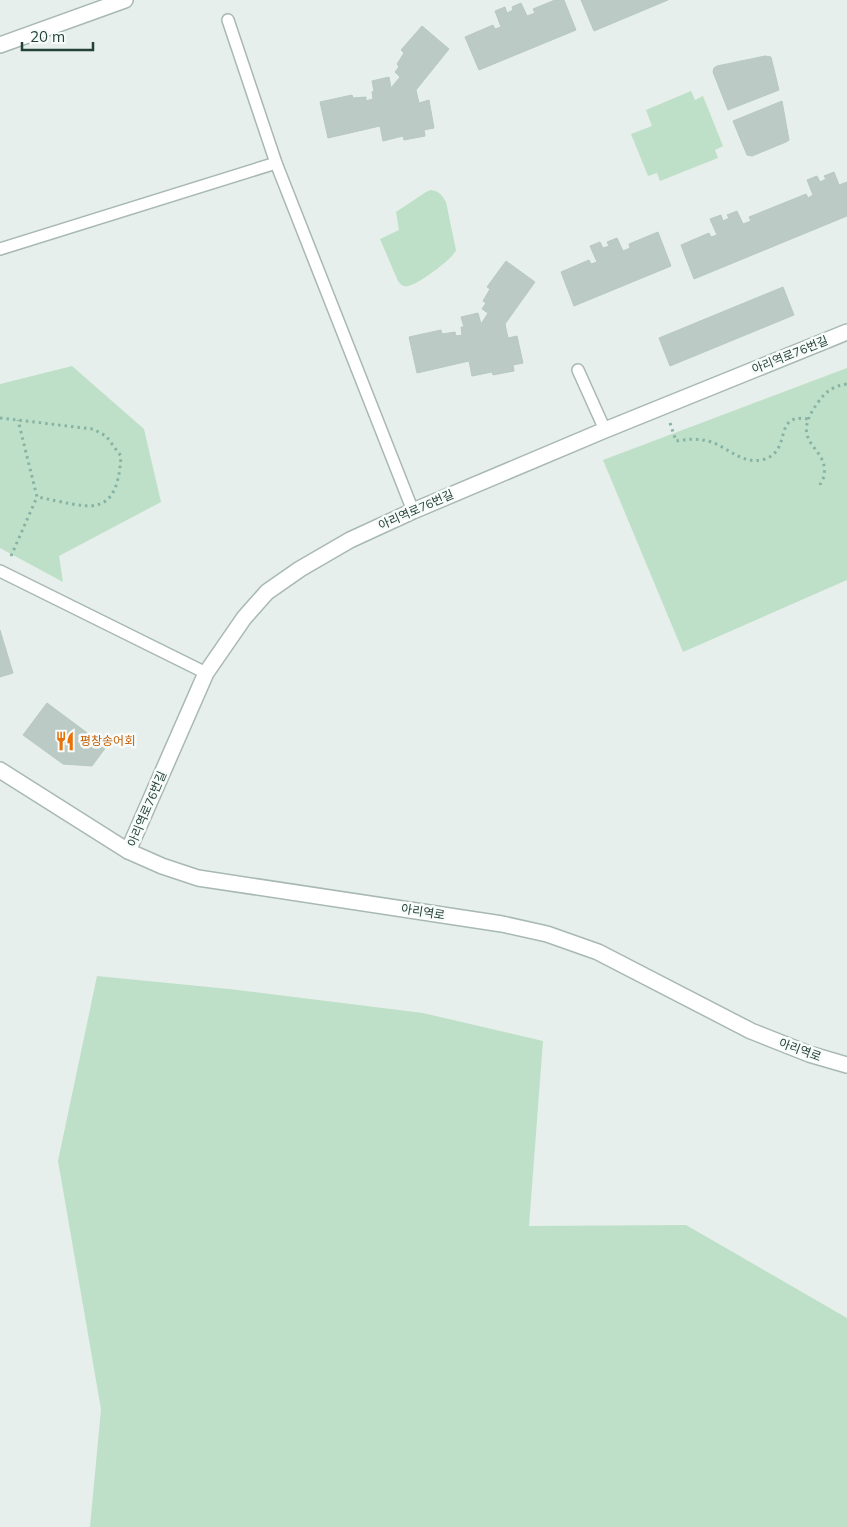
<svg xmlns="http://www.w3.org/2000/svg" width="847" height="1527" viewBox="0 0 847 1527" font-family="Mulish,'Noto Sans KR',sans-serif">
<rect width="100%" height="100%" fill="#e6efeb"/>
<g fill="#bfe0c8">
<path d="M691 91 695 100 703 96 723 146 715 150 718 158 660 181 657 173 648 176 631 134 652 126 646 110Z"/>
<path d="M431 190C439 191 442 195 446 202L456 250C453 259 417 285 408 286 403 287 401 285 398 281L380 239 399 230 396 212 426 192Z"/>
<path d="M72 366 144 429 161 502 59 556 63 582 0 548V384Z"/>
<path d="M847 368V580L683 652 603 460Z"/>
<path d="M97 976 229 989 423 1013 543 1041 529 1226 686 1225 847 1318V1527H90L101 1409 58 1161Z"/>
</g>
<g fill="#bbcac4" stroke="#b8c9c2">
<path d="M555 0H564L576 30 479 70 465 37 493 25 495 29 501 27 495 11 505 7 507 13 513 10 512 7 521 3 527 16 535 13 533 9Z"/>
<path d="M581 0H668L594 31Z"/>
<path d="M422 26 449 49 416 90 419 103 429 100 434 128 424 130 425 136 404 140 403 136 383 141 380 126 328 138 320 102 352 95 353 98 366 97V101L373 99 372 92 374 91 372 81 389 77 391 88 400 77 395 72 399 67 397 64 404 53 401 50Z"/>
<path d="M765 56 771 57 779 90 728 110 713 72 714 68 717 66Z"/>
<path d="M782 101 789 140 786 142 752 156 747 155 733 121Z"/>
<path d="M834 172 839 185 847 182V216L694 279 681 245 709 233 711 237 717 235 710 219 721 215 723 221 729 218 727 215 737 211 743 224 751 221 749 217 806 194 808 198 813 195 807 180 817 176 820 182 826 179 824 176Z"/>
<path d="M658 232 671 266 574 306 561 272 589 260 591 264 597 262 590 246 600 242 603 248 609 246 607 242 617 238 623 251 630 248 629 244Z"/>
<path d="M506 261 535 282 505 324 508 338 517 336 523 363 513 365 514 371 493 375 492 372 472 376 469 361 417 373 409 337 441 330 442 334 455 332 456 336 462 335 461 327H464L461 317 478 313 481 324 488 313 482 309 486 303 483 301 490 289 487 287Z"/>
<path d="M783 287 794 315 670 366 659 338Z"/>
<path d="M0 630 13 673 0 677Z"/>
<path d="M47 703 106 747 92 766 63 764 23 735Z"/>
</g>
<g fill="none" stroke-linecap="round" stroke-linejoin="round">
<defs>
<g id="service">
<path d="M228 20 276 163 413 511"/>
<path d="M0 249 276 163"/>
<path d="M578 370 605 430"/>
<path d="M0 571 206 673"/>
</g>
<g id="minor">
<path d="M0 770 128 851 162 866 198 878 502 924 547 934 598 952 751 1031 809 1054 847 1065"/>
<path d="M128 851 206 673 244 618 267 592 300 569 350 540 413 511 605 430 847 332"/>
</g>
<path id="tertiary" d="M0 45 125 0"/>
</defs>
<use href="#service" stroke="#a8b8b2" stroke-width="14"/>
<use href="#minor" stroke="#a8b8b2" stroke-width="18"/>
<use href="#tertiary" stroke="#a8b8b2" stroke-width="18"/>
<g stroke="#86b3a5" stroke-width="3" stroke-dasharray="2.5 4" stroke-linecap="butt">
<path d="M0 418 93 429 106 436 121 456C117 523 87 506 37 497"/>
<path d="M670 423 676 441C688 439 699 438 711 442 729 448 744 466 765 459 793 449 772 413 808 419"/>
<path d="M820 485C821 482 824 478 824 475 829 445 786 445 819 401 826 391 834 386 847 384"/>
<path d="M11 556 37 497 18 420"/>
</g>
<use href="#service" stroke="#fff" stroke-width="11"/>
<use href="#minor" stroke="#fff" stroke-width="15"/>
<use href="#tertiary" stroke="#fff" stroke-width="15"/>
</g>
<defs>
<symbol id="restaurant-bare" viewBox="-9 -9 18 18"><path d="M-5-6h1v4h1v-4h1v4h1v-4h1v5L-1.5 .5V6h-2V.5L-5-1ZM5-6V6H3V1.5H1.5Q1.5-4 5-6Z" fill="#e8710a" stroke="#f7fbf9" stroke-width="2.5" paint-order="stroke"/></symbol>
</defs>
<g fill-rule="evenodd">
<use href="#restaurant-bare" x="51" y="727" width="28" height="28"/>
</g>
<g text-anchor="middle" stroke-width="5" stroke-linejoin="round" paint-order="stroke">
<g font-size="12" fill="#24423a" stroke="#f7fbf9">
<text transform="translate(790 355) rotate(-22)" y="4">아리역로76번길</text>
<text transform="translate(416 510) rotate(-24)" y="4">아리역로76번길</text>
<text transform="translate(147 809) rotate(-67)" y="4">아리역로76번길</text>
<text transform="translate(423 912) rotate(9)" y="4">아리역로</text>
<text transform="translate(800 1050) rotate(20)" y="4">아리역로</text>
</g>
<g font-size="12" fill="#c56008" stroke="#f7fbf9" text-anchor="start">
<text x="80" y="745">평창송어회</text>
</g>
</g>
<path d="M22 42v8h71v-8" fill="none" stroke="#24423a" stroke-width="2.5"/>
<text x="30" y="42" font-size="15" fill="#24423a" stroke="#f7fbf9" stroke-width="4" paint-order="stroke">20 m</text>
</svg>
